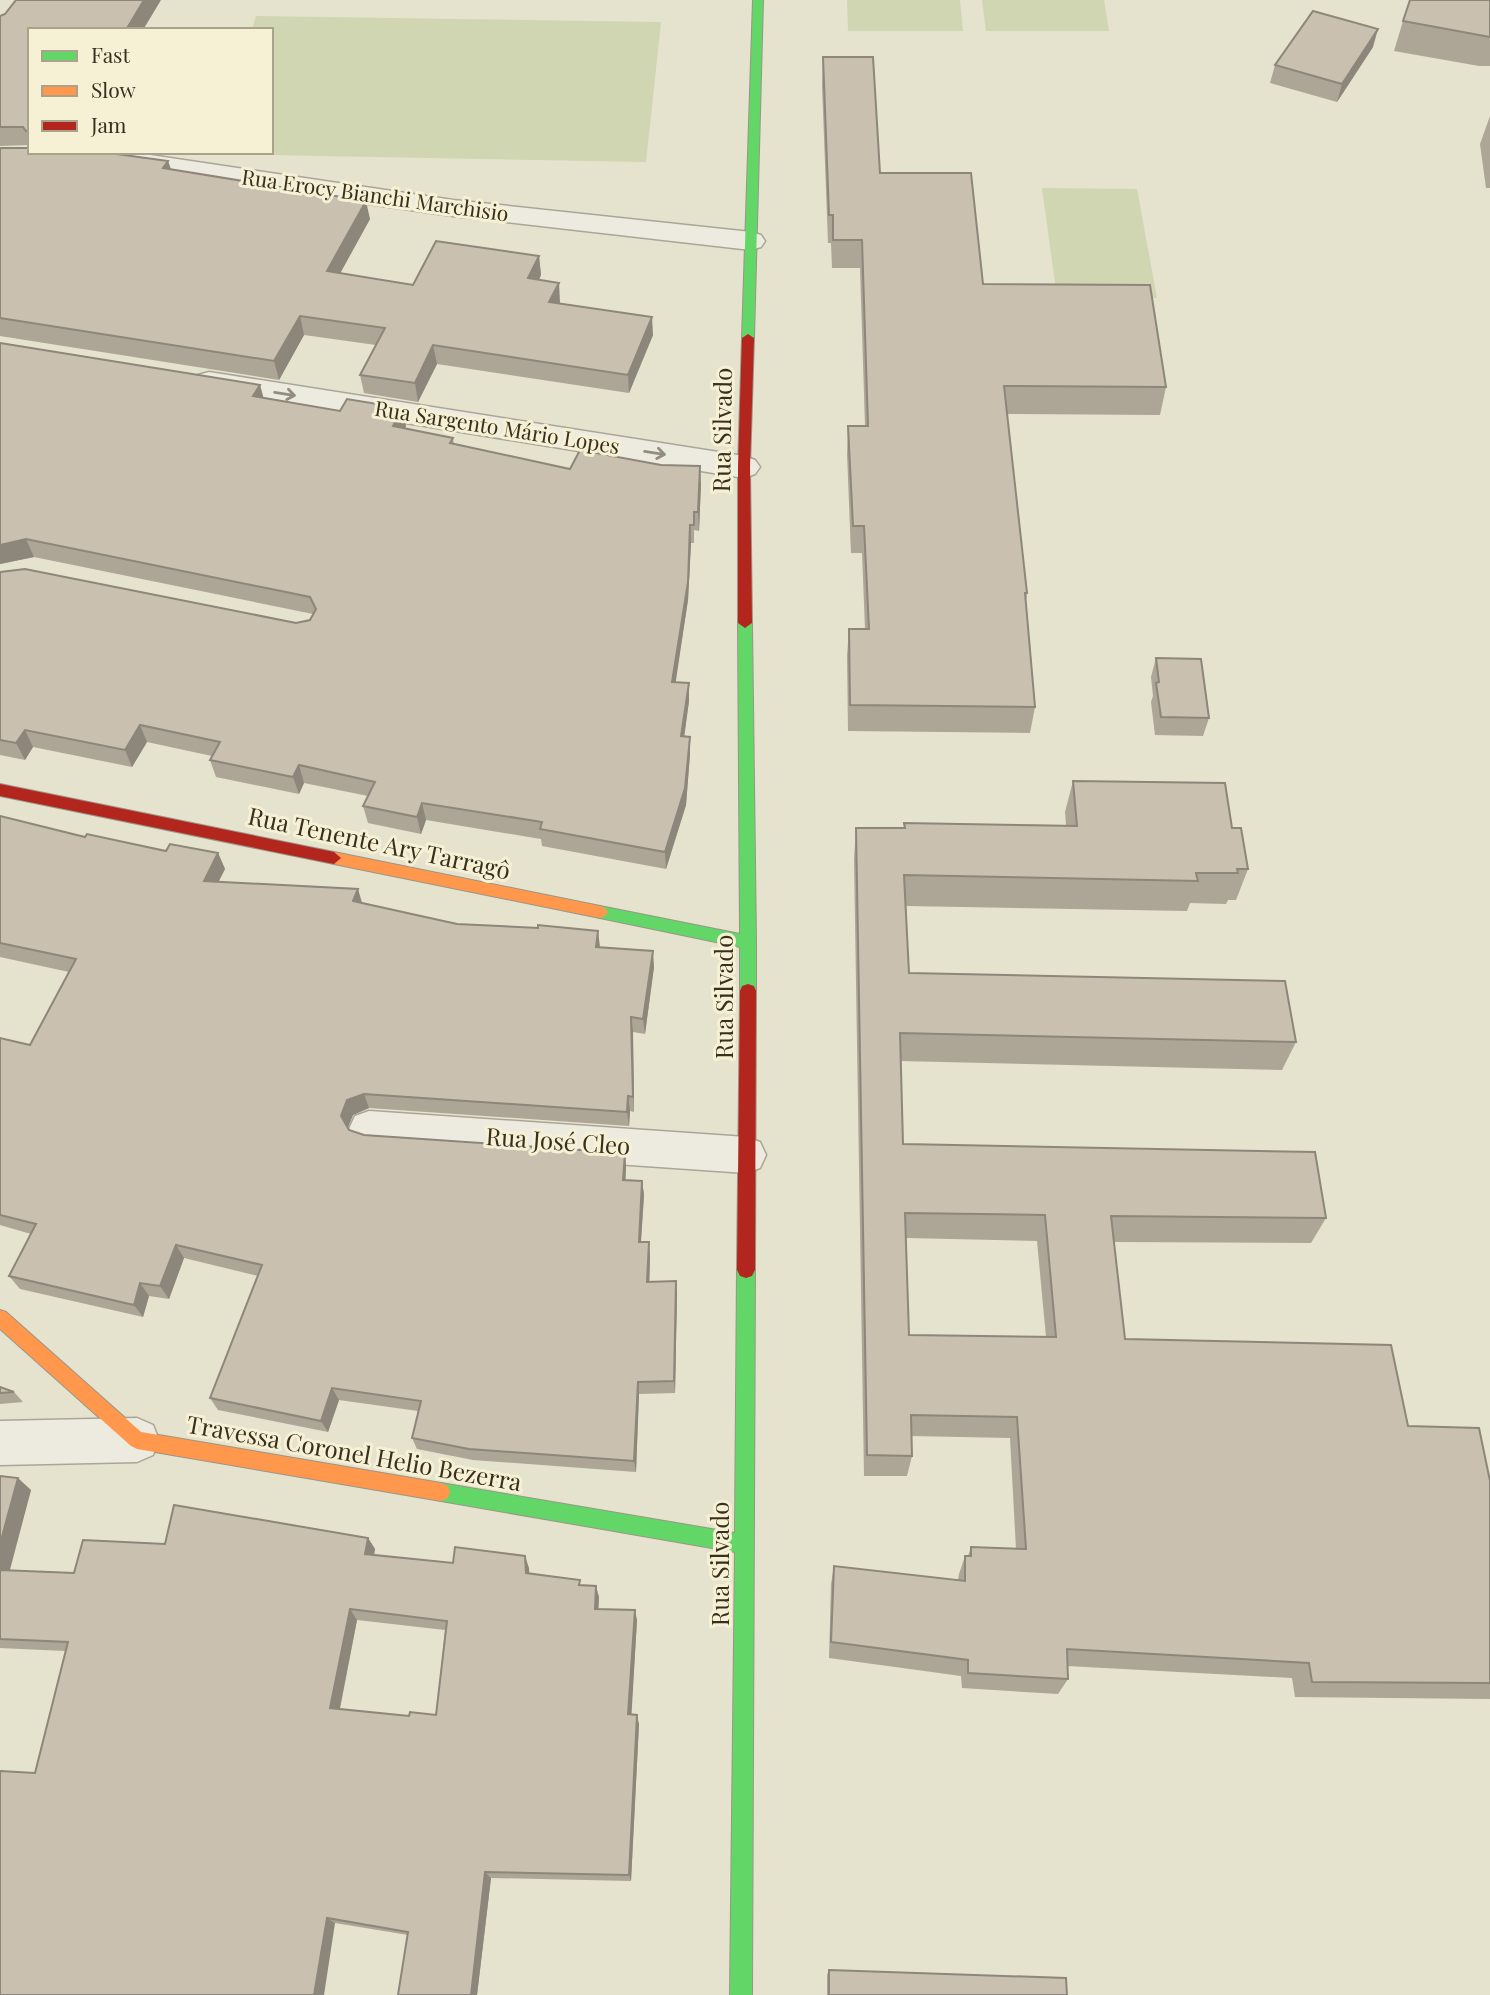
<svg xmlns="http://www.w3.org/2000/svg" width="1490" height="1995" viewBox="0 0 1490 1995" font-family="'Playfair Display',serif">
<rect width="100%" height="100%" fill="#e5e2ce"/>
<g fill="#d0d6b1">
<path d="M847 0H960L963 31H848Z"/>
<path d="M982 0H1104L1109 31H986Z"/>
<path d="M256 16 661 22 646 162 211 154 271 152V30H252Z"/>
<path d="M1042 188 1137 189 1157 298 1057 297Z"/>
</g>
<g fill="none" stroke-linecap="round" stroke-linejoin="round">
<defs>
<g id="street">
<path d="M108 152H130L453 200 751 232 761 235 765 241 761 247 751 250 453 216 165 175 108 164 105 158Z"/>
<path d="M209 372 744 456 755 460 760 467 755 474 744 478 198 389 194 382 198 375Z"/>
<path d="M369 1111 746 1137 760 1142 766 1155 760 1168 746 1173 369 1147 355 1142 349 1129 355 1116Z"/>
<path d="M137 1418 153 1425 159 1440 153 1455 137 1462 0 1465V1421Z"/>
</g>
<g id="fast">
<path d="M753 0H763L754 338 748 342 742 338Z"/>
<path d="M745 618 752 623 756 942V991L754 996H742L740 991V947L600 918 595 916 592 912 595 908 600 906 740 934 738 623Z"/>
<path d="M746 1262 752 1264 755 1270 752 1995H730L735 1552 441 1501 434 1498 432 1492 434 1486 441 1483 735 1533 737 1270 740 1264Z"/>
</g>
<g id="slow">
<path d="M334 852 600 906 605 908 608 912 605 916 600 918 334 864 327 858Z"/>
<path d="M0 1310 6 1312 141 1432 441 1483 448 1486 450 1492 448 1498 441 1501 137 1449 131 1446 0 1329Z"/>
</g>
<g id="jam">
<path d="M748 334 754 338 750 467 752 623 745 628 738 623V467L742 338Z"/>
<path d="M0 784 334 852 341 858 334 864 0 796Z"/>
<path d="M748 984 754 986 756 991 755 1270 752 1276 746 1278 740 1276 737 1270 740 991 742 986Z"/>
</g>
</defs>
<use href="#street" stroke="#aaa697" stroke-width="3"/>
<use href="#fast" stroke="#9a9687" stroke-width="2"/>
<use href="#slow" stroke="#9a9687" stroke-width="2"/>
<use href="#jam" stroke="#9a9687" stroke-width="2"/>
<use href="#street" fill="#edebe0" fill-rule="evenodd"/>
<use href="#fast" fill="#63d668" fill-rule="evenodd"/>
<use href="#slow" fill="#ff974d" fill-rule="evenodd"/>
<use href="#jam" fill="#b3261e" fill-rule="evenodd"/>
</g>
<g fill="#ada596" fill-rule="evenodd">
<path d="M1490 0V66H1479L1394 51 1403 21Z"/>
<path d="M0 16 30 30V145L0 146Z"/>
<path d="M1373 47 1337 102 1270 83 1275 65Z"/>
<path d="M823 57 880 173 983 284 1166 387 1160 415 1007 414 1027 593 1026 601 1035 707 1030 733 848 731 847 656 849 629H865L862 553H851L847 454 848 426H865L860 268H832L831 243H828L822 85Z"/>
<path d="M1490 116V188H1486L1480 144Z"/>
<path d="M0 148 168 161 171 169 370 219 340 273 413 285 539 256 541 275 539 280 560 302V303L653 335 629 393 437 364 418 402 364 393 360 375 376 345 304 335 279 380 0 336Z"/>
<path d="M0 343 260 385 263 397 340 411 402 408 406 426 405 428 453 438 454 444 570 469 701 484 699 531 694 530V543H691L688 600 675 682 689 701 684 736 690 754 686 805 666 869 542 846 541 839 426 820 421 834 368 823 363 806 368 796 304 783 299 794 216 777 210 760 212 756 147 742 132 767 33 747 25 760 0 755V572L296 623 310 620 313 614 34 557 0 564Z"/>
<path d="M1156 658 1209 718 1203 736 1155 735 1151 702 1153 696 1151 677Z"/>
<path d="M1073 781 1232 828 1248 869 1236 900H1228L1226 904 1190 903 1187 911 906 906 909 973 1296 1042 1282 1070 900 1061 903 1144 1326 1218 1311 1243 1114 1242 1125 1339 1408 1426 1490 1481V1699L1295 1697 1292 1678 1067 1666 1068 1679 1058 1694 962 1688 961 1676 829 1658 831 1584 834 1566 958 1580 959 1574 965 1556H968L971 1547 1016 1549 1010 1438 911 1436 912 1456 907 1476H864L854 859 856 828H904V823L1066 825 1065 812ZM906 1238 1037 1241 1046 1337 909 1335Z"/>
<path d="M0 816 85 837 166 851 218 853 225 869 218 882 362 903 457 924 600 948 654 967 645 1034 633 1032 634 1112 630 1111 629 1126 369 1108 353 1115 347 1128 349 1130 364 1135 625 1153 626 1167 625 1180 642 1181 644 1195 641 1242 650 1256 649 1282 676 1281 677 1294 675 1393 639 1394 636 1472 473 1460 417 1449 412 1438 418 1411 339 1400 328 1432 218 1410 210 1398 258 1276 184 1258 169 1299 149 1296 143 1317 20 1289 9 1276 31 1234 0 1225V1038L30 1045 69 972 0 957Z"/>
<path d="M0 1387 14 1392 23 1402 0 1404Z"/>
<path d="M0 1476 31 1490 9 1570 74 1573 165 1544 368 1538 375 1549 374 1555 453 1563 529 1568V1573L582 1585 599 1597 598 1609 637 1620 631 1714 639 1724 631 1881 491 1878 477 1995H398L408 1935 335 1923 35 1773 65 1651 0 1648ZM357 1620 445 1630 436 1715 409 1716 340 1709Z"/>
<path d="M829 1970 1067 1995H827V1975Z"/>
</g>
<g fill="#8d867a">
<path d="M144 0H161L143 30H126Z"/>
<path d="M1378 29 1373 47 1337 102 1342 84Z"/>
<path d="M168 161 174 180 163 168Z"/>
<path d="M366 201 370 219 331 290 327 271Z"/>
<path d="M539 256 541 275 531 296 528 278Z"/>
<path d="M559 283 560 302 551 320 549 302Z"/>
<path d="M300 316 304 335 279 380 274 361Z"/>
<path d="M652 317 653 335 629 393 628 375Z"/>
<path d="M433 345 437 364 418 402 415 383Z"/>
<path d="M260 385 265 403 253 396Z"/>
<path d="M402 408 406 426 397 444 393 426Z"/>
<path d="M700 466 701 484 699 531 698 512Z"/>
<path d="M690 525 691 543 688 600 673 700 672 682Z"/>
<path d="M26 539 34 557 0 564V545Z"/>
<path d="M689 683V701L682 753 681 736Z"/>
<path d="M140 725 147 742 132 767 125 750Z"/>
<path d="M25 730 33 747 25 760 16 743Z"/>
<path d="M690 737V754L686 805 666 869 665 852Z"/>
<path d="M299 765 304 783 299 794 293 777Z"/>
<path d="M422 803 426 820 421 834 417 817Z"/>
<path d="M218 853 225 869 211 897 204 881Z"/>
<path d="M358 889 363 906 353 901Z"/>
<path d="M598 931 600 947 598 963 596 947Z"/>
<path d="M653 951 654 967 645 1034 643 1019Z"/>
<path d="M631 1017 633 1032 634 1112 633 1097Z"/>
<path d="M364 1094 369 1108 353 1115 347 1130 341 1116 347 1100Z"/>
<path d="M628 1096 630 1111 629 1126 627 1112Z"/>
<path d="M625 1153 626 1167 625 1194 623 1180Z"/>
<path d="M642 1181 644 1195 640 1255 639 1242Z"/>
<path d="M649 1242 650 1256 649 1295 647 1282Z"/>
<path d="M176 1245 184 1258 169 1299 160 1286Z"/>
<path d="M676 1281 677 1294 675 1393 674 1381Z"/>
<path d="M140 1283 149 1296 143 1317 134 1305Z"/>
<path d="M638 1382 639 1394 636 1472 634 1461Z"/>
<path d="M332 1388 339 1400 328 1432 321 1421Z"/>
<path d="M18 1478 31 1490 7 1581 0 1575V1544Z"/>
<path d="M368 1538 375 1549 372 1565 365 1554Z"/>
<path d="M525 1556 529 1568 530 1584 526 1573Z"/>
<path d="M596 1586 599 1597 598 1620 595 1609Z"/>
<path d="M350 1609 357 1620 338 1717 330 1708Z"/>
<path d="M635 1610 637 1620 631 1723 628 1714Z"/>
<path d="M637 1715 639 1724 631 1881 629 1875Z"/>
<path d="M485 1872 491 1878 477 1995H471Z"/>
<path d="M327 1918 335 1923 324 1995H314Z"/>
</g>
<g fill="#c9c0af" stroke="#8d867a" stroke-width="2" fill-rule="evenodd">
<path d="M16 0H144L126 30H30V131H26L23 127H0V16L5 14Z"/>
<path d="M1410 0H1490V37L1403 21Z"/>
<path d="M1313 11 1378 29 1342 84 1275 65Z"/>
<path d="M823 57H873L880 173H971L983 284 1150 285 1166 387 1004 386 1027 593H1025L1035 707 850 705 849 629H869L864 526H853L848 426H868L862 240H833V215H829Z"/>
<path d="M0 148H30V152H102L168 161 163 168 366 201 327 271 413 285 436 241 539 256 528 278 559 283 549 302 652 317 628 375 433 345 415 383 360 375 385 328 300 316 274 361 0 318Z"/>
<path d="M0 343 260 385 253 396 340 411 347 399 402 408 393 426 453 438 450 443 570 469 580 450 661 465 700 466 698 512H694V525H690L688 582 672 682 689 683 681 736 690 737 685 788 665 852 540 829 542 822 422 803 417 817 363 806 375 782 299 765 293 777 210 760 220 742 140 725 125 750 25 730 16 743 0 740V572L25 569 296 623 310 620 316 609 310 597 26 539 0 545Z"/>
<path d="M1156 658 1201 659 1209 718 1161 717 1156 683 1159 682Z"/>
<path d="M1073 781 1225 783 1232 828H1241L1248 869H1237L1238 873H1196L1198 881 904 875 909 973 1285 981 1296 1042 900 1033 903 1144 1315 1152 1326 1218 1111 1216 1125 1339 1391 1345 1408 1426 1479 1428 1490 1481V1683L1312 1682 1309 1663 1067 1649 1068 1679 968 1673V1660L831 1642 834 1566 965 1581V1556H971V1547L1026 1549 1017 1417 911 1415 912 1456 867 1455 856 828H905L904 823 1077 826ZM905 1213 1045 1215 1056 1337 909 1335Z"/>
<path d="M0 816 85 837 87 834 166 851 170 844 218 853 204 881 358 889 353 901 457 924 538 928V925L598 931 596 947 653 951 643 1019 631 1017 633 1097 628 1096 627 1112 364 1094 347 1100 341 1116 349 1130 364 1135 625 1153 623 1180 642 1181 639 1242H649L647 1282 676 1281 674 1381 638 1382 634 1461 469 1449 412 1438 421 1401 332 1388 321 1421 210 1398 262 1265 176 1245 160 1286 140 1283 134 1305 9 1276 36 1224 0 1215V1038L30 1045 76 959 0 943Z"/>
<path d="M0 1387 14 1392 0 1393Z"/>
<path d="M0 1476 18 1478 0 1544Z"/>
<path d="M174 1505 368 1538 365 1554 453 1563 455 1547 525 1556 526 1573 580 1580 579 1585 596 1586 595 1609 635 1610 628 1714 637 1715 629 1875 485 1872 471 1995H398L408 1932 327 1918 314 1995H0V1771L35 1773 68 1642 0 1639V1570L74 1573 83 1540 165 1544ZM350 1609 447 1621 436 1715 410 1712 409 1716 330 1708Z"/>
<path d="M829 1970 1066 1978 1067 1995H829Z"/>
</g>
<defs><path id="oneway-shaft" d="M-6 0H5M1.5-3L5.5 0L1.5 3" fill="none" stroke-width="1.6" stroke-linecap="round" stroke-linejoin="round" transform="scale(1.75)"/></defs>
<g stroke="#938d80">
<use href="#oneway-shaft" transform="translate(285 394) rotate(9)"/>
<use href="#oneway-shaft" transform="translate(655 453) rotate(9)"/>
</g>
<g text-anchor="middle" stroke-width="6" stroke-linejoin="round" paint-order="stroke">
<g font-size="21" fill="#392f1f" stroke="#f6f1d4">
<text transform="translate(375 196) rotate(8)" y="7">Rua Erocy Bianchi Marchisio</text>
<text transform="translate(497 428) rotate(9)" y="7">Rua Sargento Mário Lopes</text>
</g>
<g font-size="24" fill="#392f1f" stroke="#f6f1d4">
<text transform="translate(723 430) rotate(-89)" y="8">Rua Silvado</text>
<text transform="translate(379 844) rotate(12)" y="8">Rua Tenente Ary Tarragô</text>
<text transform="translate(725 997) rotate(-90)" y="8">Rua Silvado</text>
<text transform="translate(558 1142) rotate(4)" y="8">Rua José Cleo</text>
<text transform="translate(354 1454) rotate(10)" y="8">Travessa Coronel Helio Bezerra</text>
<text transform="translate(721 1564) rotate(-90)" y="8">Rua Silvado</text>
</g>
</g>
<rect x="28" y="28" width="245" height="126" fill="#f6f1d4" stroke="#aaa38c" stroke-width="2"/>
<rect x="42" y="51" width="35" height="10" fill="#63d668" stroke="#aaa38c" stroke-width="2"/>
<text x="91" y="63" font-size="21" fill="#392f1f">Fast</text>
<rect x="42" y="86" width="35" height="10" fill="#ff974d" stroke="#aaa38c" stroke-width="2"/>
<text x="91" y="98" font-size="21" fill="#392f1f">Slow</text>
<rect x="42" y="121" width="35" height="10" fill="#b3261e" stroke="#aaa38c" stroke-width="2"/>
<text x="91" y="133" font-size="21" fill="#392f1f">Jam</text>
</svg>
